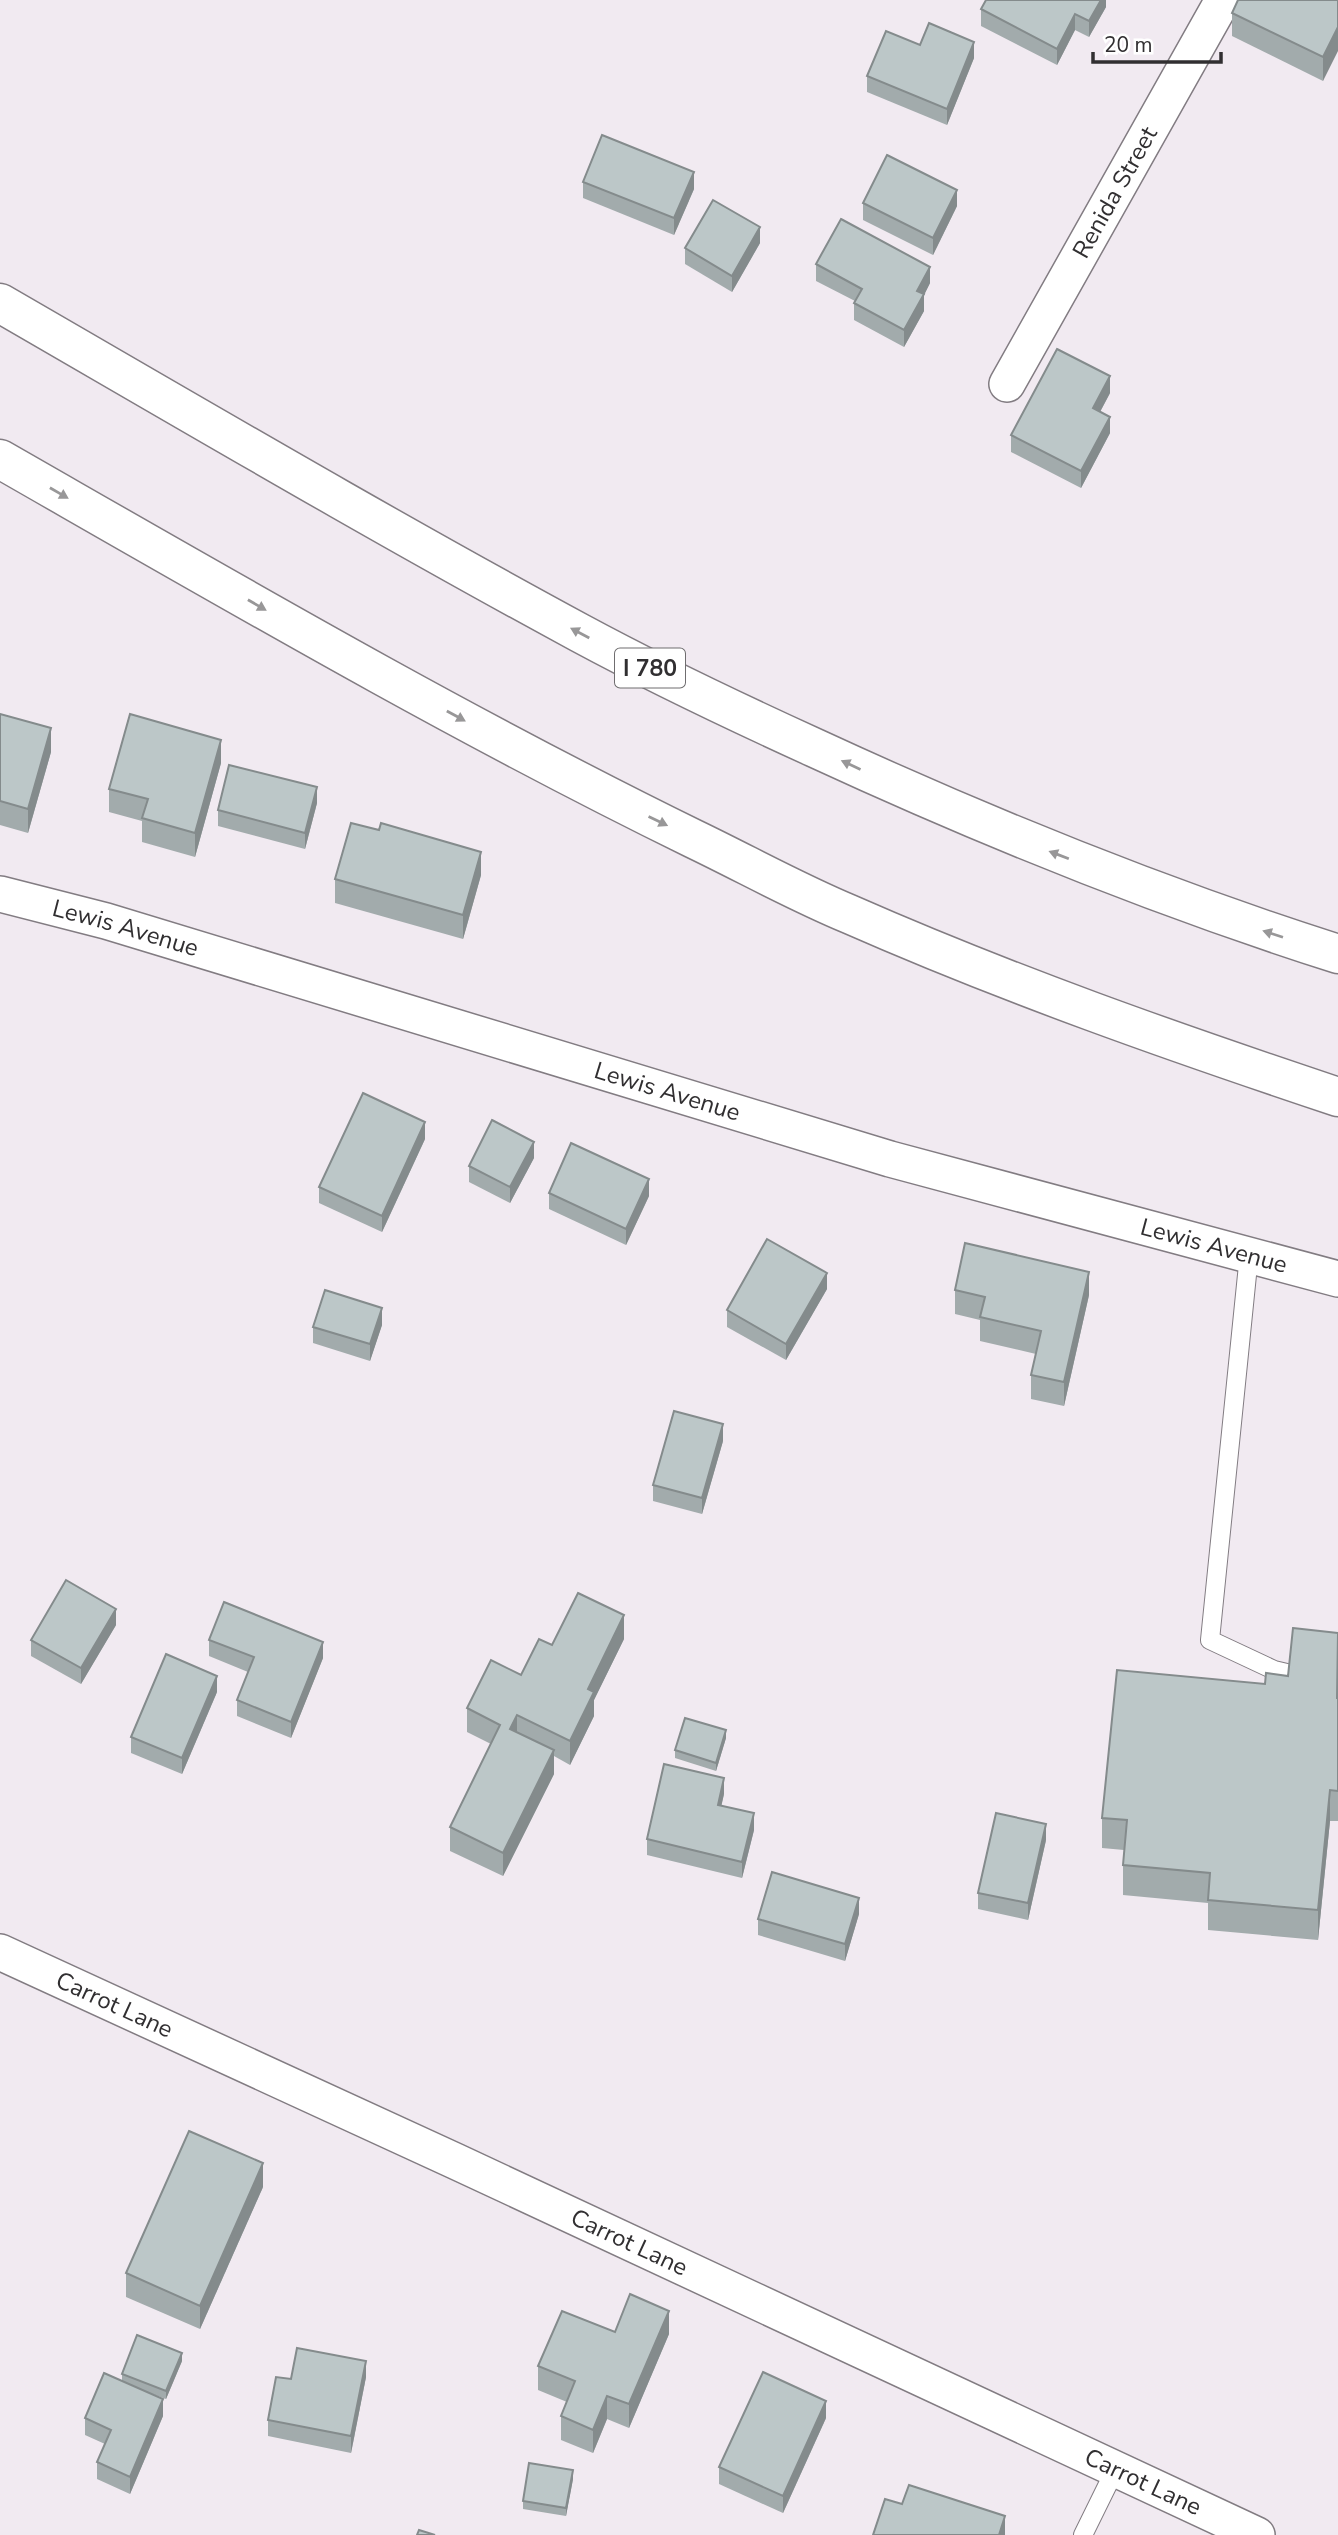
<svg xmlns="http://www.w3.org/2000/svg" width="1338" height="2535" viewBox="0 0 1338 2535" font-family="'Nunito Sans',sans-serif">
<rect width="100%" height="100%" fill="#f1eaf1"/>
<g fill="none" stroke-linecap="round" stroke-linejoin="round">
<defs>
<g id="lane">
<path d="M1249 1255 1210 1640 1274 1670 1291 1674"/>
<path d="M1083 2535 1115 2470"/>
</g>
<g id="street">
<path id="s1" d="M1007 384 1223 0"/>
<path id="s2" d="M0 894 106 921 890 1159 1338 1279"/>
<path id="s3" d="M0 1952 455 2161 1257 2535"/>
</g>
<g id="highway">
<path d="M0 303C192 414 384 527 580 633 656 674 736 712 815 748 986 827 1159 897 1338 954"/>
<path d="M0 459C229 590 457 723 694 839 746 864 796 892 849 914 1008 984 1173 1042 1338 1097"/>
</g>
</defs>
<use href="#lane" stroke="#827c82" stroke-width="20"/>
<use href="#street" stroke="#827c82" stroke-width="38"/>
<use href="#highway" stroke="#827c82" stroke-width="41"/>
<use href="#lane" stroke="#fff" stroke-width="18"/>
<use href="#street" stroke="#fff" stroke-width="35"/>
<use href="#highway" stroke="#fff" stroke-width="38"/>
</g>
<g fill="#a2abac">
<path d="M1106 0V7L1089 37 1075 30 1057 65 981 26V9Z"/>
<path d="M1338 0 1323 81 1232 36V13Z"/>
<path d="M920 45 974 58 947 125 867 92V76Z"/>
<path d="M583 182 694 189 674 235 583 198Z"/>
<path d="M863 203 957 206 933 255 863 220Z"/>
<path d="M760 243 732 292 685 264V248Z"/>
<path d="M816 264 930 283 924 295V311L904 347 854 320V303L855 301 816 281Z"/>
<path d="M1110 393 1100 412 1110 433 1081 488 1011 452V435Z"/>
<path d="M0 714 51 752 28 833 0 825Z"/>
<path d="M221 763 195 857 142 842V821L109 812V789Z"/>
<path d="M317 803 305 849 218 826V810Z"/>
<path d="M481 875 463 939 335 903V879Z"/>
<path d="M425 1139 382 1232 319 1203V1187Z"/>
<path d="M534 1158 510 1203 469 1182V1166Z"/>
<path d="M549 1193 649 1196 626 1245 549 1209Z"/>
<path d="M827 1289 786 1360 727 1327V1310Z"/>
<path d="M955 1290 1089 1295 1064 1406 1031 1399V1375L1036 1354 980 1341V1320L955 1314Z"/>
<path d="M382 1325 370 1361 313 1343V1327Z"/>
<path d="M723 1441 702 1514 653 1501V1485Z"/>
<path d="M116 1625 81 1684 31 1656V1640Z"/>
<path d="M1338 1633V1821H1330L1318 1940 1208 1930V1903L1123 1895V1865L1124 1850 1102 1848V1818L1288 1676Z"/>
<path d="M624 1639 594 1700V1716L570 1765 554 1756V1774L503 1876 450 1851V1827L491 1744 467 1732V1708L521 1675 552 1645Z"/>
<path d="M209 1640 323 1658 291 1738 237 1716V1700L248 1672 209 1656Z"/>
<path d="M217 1692 182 1774 131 1753V1737Z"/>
<path d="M726 1738 716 1771 675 1758V1750Z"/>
<path d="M724 1794 721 1806 754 1830 742 1878 647 1855V1839Z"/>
<path d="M1046 1840 1028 1920 978 1909V1893Z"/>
<path d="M859 1914 845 1961 758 1935V1919Z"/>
<path d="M263 2187 200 2329 126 2297V2273Z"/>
<path d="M615 2332 669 2334 629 2428 607 2419 593 2453 561 2440V2416L567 2402 538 2390V2366Z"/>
<path d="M182 2361 166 2399 144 2391 163 2416 130 2494 97 2479V2462L105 2444 85 2435V2418L122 2381V2374Z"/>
<path d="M366 2377 351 2453 268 2436V2420L291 2379Z"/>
<path d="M826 2418 783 2513 719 2484V2467Z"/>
<path d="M573 2479 566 2516 523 2509V2501Z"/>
</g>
<g fill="#848b8c">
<path d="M1101 0H1106V7L1089 37V21Z"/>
<path d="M1075 14V30L1057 65V49Z"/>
<path d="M1338 27V51L1323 81V57Z"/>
<path d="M974 42V58L947 125V109Z"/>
<path d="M694 172V189L674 235V218Z"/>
<path d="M957 190V206L933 255V238Z"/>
<path d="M760 227V243L732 292V276Z"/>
<path d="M930 267V283L924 295V311L904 347V330L917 291Z"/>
<path d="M1110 376V393L1093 425V408Z"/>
<path d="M1110 417V433L1081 488V471Z"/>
<path d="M51 728V752L28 833V809Z"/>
<path d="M221 740V763L195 857V833Z"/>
<path d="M317 787V803L305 849V833Z"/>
<path d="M481 852V875L463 939V915Z"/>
<path d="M425 1122V1139L382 1232V1216Z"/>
<path d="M534 1142V1158L510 1203V1187Z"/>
<path d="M649 1179V1196L626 1245V1229Z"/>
<path d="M1089 1272V1295L1064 1406V1382Z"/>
<path d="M827 1273V1289L786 1360V1344Z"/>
<path d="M382 1308V1325L370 1361V1344Z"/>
<path d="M723 1424V1441L702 1514V1498Z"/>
<path d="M116 1609V1625L81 1684V1668Z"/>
<path d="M624 1615V1639L594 1700V1716L570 1765V1741L588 1689Z"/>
<path d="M323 1642V1658L291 1738V1722Z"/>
<path d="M217 1676V1692L182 1774V1758Z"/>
<path d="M517 1715V1738L510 1729Z"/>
<path d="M726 1730V1738L716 1771V1763Z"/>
<path d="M554 1750V1774L503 1876V1853Z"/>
<path d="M724 1778V1794L718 1821V1805Z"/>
<path d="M1330 1790V1821L1318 1940V1910Z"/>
<path d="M754 1813V1830L742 1878V1862Z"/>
<path d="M1046 1824V1840L1028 1920V1903Z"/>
<path d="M859 1898V1914L845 1961V1944Z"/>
<path d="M263 2163V2187L200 2329V2306Z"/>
<path d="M669 2311V2334L629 2428V2404Z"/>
<path d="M182 2353V2361L166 2399V2391Z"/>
<path d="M366 2361V2377L351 2453V2436Z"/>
<path d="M607 2396V2419L593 2453V2430Z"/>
<path d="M163 2399V2416L130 2494V2477Z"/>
<path d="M826 2401V2418L783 2513V2496Z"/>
<path d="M573 2470V2479L566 2516V2508Z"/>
<path d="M1005 2516V2535H999Z"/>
</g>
<g fill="#bcc7c8" stroke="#848b8c" stroke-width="2">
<path d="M986 0H1101L1089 21 1075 14 1057 49 981 9Z"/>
<path d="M1238 0H1338V27L1323 57 1232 13Z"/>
<path d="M929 23 974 42 947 109 867 76 886 31 920 45Z"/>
<path d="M602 135 694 172 674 218 583 182Z"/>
<path d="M887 155 957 190 933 238 863 203Z"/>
<path d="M713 200 760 227 732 276 685 248Z"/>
<path d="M841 219 930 267 917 291 924 294 904 330 854 303 862 289 816 264Z"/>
<path d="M1057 349 1110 376 1093 408 1110 417 1081 471 1011 435Z"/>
<path d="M0 714 51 728 28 809 0 801Z"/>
<path d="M130 714 221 740 195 833 142 818 148 799 109 789Z"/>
<path d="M229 765 317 787 305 833 218 810Z"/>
<path d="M351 823 379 830 381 823 481 852 463 915 335 879Z"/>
<path d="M363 1093 425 1122 382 1216 319 1187Z"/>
<path d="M492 1120 534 1142 510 1187 469 1166Z"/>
<path d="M571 1143 649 1179 626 1229 549 1193Z"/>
<path d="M767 1239 827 1273 786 1344 727 1310Z"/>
<path d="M965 1243 1089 1272 1064 1382 1031 1375 1041 1331 980 1317 985 1297 955 1290Z"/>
<path d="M325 1290 382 1308 370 1344 313 1327Z"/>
<path d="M674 1411 723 1424 702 1498 653 1485Z"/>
<path d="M66 1580 116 1609 81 1668 31 1640Z"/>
<path d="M578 1593 624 1615 588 1689 594 1692 570 1741 517 1715 510 1729 554 1750 503 1853 450 1827 500 1725 467 1708 491 1660 521 1675 539 1639 552 1645Z"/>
<path d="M224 1602 323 1642 291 1722 237 1700 254 1657 209 1640Z"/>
<path d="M1293 1628 1338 1633 1337 1698H1338V1791L1330 1790 1318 1910 1208 1900 1210 1873 1123 1865 1127 1820 1102 1818 1117 1670 1265 1684 1266 1673 1288 1676Z"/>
<path d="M166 1654 217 1676 182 1758 131 1737Z"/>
<path d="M685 1718 726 1730 716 1763 675 1750Z"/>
<path d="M664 1764 724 1778 718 1805 754 1813 742 1862 647 1839Z"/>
<path d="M996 1813 1046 1824 1028 1903 978 1893Z"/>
<path d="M772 1872 859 1898 845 1944 758 1919Z"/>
<path d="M189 2131 263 2163 200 2306 126 2273Z"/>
<path d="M630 2294 669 2311 629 2404 607 2396 593 2430 561 2416 575 2381 538 2366 562 2311 615 2332Z"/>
<path d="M137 2335 182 2353 166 2391 122 2374Z"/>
<path d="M297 2348 366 2361 351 2436 268 2420 276 2377 291 2379Z"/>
<path d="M763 2372 826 2401 783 2496 719 2467Z"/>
<path d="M104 2373 163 2399 130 2477 97 2462 111 2430 85 2418Z"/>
<path d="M529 2463 573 2470 566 2508 523 2501Z"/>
<path d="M909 2485 1005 2516 999 2535H873L885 2499 902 2504Z"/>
<path d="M419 2530 435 2535H417Z"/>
</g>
<defs><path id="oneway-solid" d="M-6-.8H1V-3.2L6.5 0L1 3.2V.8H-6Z" transform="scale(1.75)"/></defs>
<g fill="#989798">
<use href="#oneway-solid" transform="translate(59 493) rotate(30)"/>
<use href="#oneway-solid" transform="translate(257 605) rotate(30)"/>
<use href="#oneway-solid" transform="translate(580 633) rotate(-152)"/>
<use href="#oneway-solid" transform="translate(456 716) rotate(29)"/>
<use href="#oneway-solid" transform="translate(851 765) rotate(-155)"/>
<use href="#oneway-solid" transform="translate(658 821) rotate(26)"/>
<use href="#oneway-solid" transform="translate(1059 855) rotate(-159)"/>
<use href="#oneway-solid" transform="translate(1273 934) rotate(-162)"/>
</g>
<g text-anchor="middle" stroke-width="6" stroke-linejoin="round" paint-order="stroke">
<rect fill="#fff" stroke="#6f6d6f" stroke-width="2" x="615" y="648.5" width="70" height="39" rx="5"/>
<g font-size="23" font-weight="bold" fill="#312f31">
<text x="650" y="676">I 780</text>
</g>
<g font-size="24" fill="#312f31" stroke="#fff">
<text dy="8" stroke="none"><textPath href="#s1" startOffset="220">Renida Street</textPath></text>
<text dy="8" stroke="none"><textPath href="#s2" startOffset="130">Lewis Avenue</textPath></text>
<text dy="8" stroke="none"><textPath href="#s2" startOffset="696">Lewis Avenue</textPath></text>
<text dy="8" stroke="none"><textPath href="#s2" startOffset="1264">Lewis Avenue</textPath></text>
<text dy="8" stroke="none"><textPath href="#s3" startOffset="126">Carrot Lane</textPath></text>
<text dy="8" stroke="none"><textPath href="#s3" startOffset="693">Carrot Lane</textPath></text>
<text dy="8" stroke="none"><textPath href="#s3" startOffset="1260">Carrot Lane</textPath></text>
</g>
</g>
<path d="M1093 52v10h128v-10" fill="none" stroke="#312f31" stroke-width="3.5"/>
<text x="1104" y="52" font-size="21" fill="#312f31" stroke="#ffffff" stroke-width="5" paint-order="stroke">20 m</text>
</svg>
